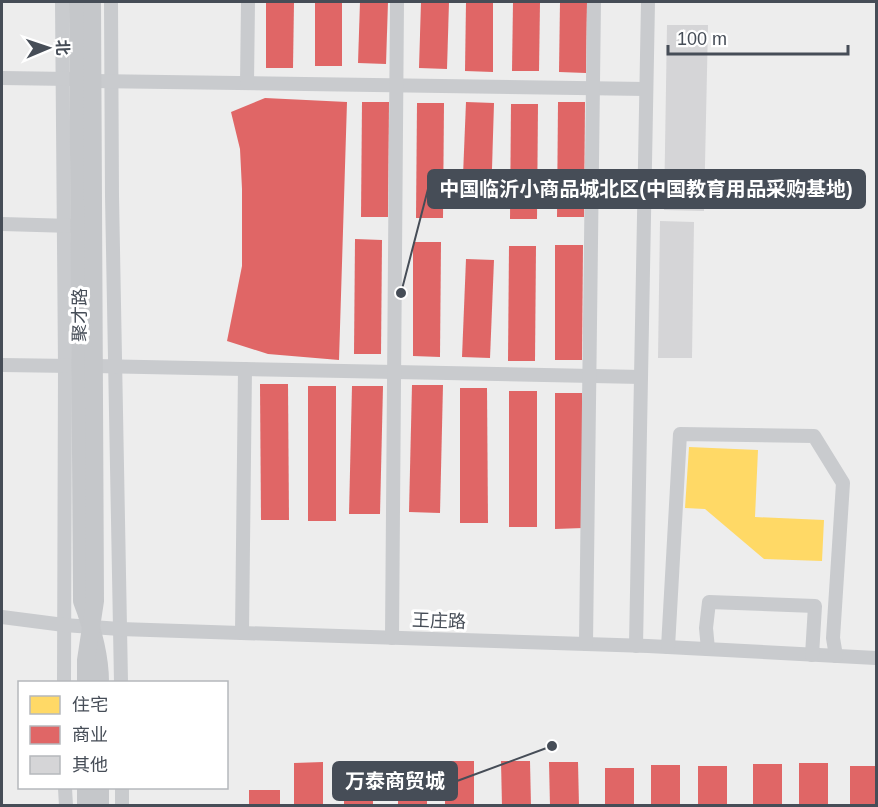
<svg xmlns="http://www.w3.org/2000/svg" width="878" height="807" viewBox="0 0 878 807" font-family="Arial,'Noto Sans SC',sans-serif">
<rect width="100%" height="100%" fill="#ededed"/>
<path fill="#ffd966" d="M689 447 758 450 755 517 824 520 822 561 764 559 705 509 685 508Z"/>
<g fill="#e06666">
<path d="M266 2H294L293 68H266Z"/>
<rect x="315" y="2" width="27" height="64"/>
<path d="M360 2H388L386 64 358 63Z"/>
<path d="M421 2H449L447 69 419 68Z"/>
<path d="M466 2H493V72L465 71Z"/>
<path d="M513 2H540L539 71H512Z"/>
<path d="M560 2H587L586 73 559 72Z"/>
<path d="M265 98 347 102 339 360 268 354 227 341 242 266V189L240 149 231 112Z"/>
<path d="M362 102H389L388 217H361Z"/>
<path d="M466 102 494 103 491 201 462 200Z"/>
<path d="M558 102H585L584 217H557Z"/>
<path d="M417 103H444L443 218H416Z"/>
<path d="M511 104H538L537 219H510Z"/>
<path d="M355 239 382 240 381 354H354Z"/>
<path d="M413 242H441L440 357 413 356Z"/>
<path d="M555 245H583L582 360H555Z"/>
<path d="M509 246H536L535 361H508Z"/>
<path d="M466 259 494 260 490 358 462 357Z"/>
<path d="M260 384H288L289 520H261Z"/>
<path d="M412 385H443L440 513 409 512Z"/>
<rect x="308" y="386" width="28" height="135"/>
<path d="M352 386H383L380 514H349Z"/>
<path d="M460 388H487L488 523H460Z"/>
<rect x="509" y="391" width="28" height="136"/>
<path d="M555 393H582L583 528 555 529Z"/>
<rect x="445" y="761" width="29" height="45"/>
<path d="M501 761H530L531 806H502Z"/>
<path d="M323 762V806H294V763Z"/>
<rect x="398" y="762" width="29" height="44"/>
<path d="M549 762H578L579 806H550Z"/>
<rect x="799" y="763" width="29" height="43"/>
<rect x="344" y="764" width="29" height="42"/>
<rect x="753" y="764" width="29" height="42"/>
<rect x="651" y="765" width="29" height="41"/>
<rect x="698" y="766" width="29" height="40"/>
<rect x="850" y="766" width="26" height="40"/>
<rect x="605" y="768" width="29" height="38"/>
<rect x="249" y="790" width="31" height="16"/>
</g>
<g fill="#d5d5d7">
<path d="M667 25H708L704 211 664 210Z"/>
<path d="M660 221 694 222 692 358H658Z"/>
</g>
<g fill="none" stroke-linecap="round" stroke-linejoin="round">
<g stroke="#c9cbce" stroke-width="14">
<path d="M62 2 65 366 64 682"/>
<path d="M111 2 112 196 121 682"/>
<path d="M2 78 71 79"/>
<path d="M93 81 646 89"/>
<path d="M247 83 248 2"/>
<path d="M2 224 72 226"/>
<path d="M2 365 72 366"/>
<path d="M94 366 641 377"/>
<path d="M2 617 64 625 120 629 648 646 876 658"/>
<path d="M242 633 245 369"/>
<path d="M392 638 397 2"/>
<path d="M586 644 594 2"/>
<path d="M636 646 648 2"/>
<path d="M668 647 680 434 814 436 843 483 833 638 836 656"/>
<path d="M708 649 706 628 709 602 815 606 812 655"/>
<path d="M65 788 66 806"/>
<path d="M122 788V806"/>
</g>
<g stroke="#c5c7ca" stroke-width="18">
<path d="M78 2 82 601C92 627 100 654 100 682"/>
<path d="M86 682V660L95 601 92 2"/>
<path d="M86 806V788"/>
<path d="M100 806V788"/>
</g>
</g>
<g text-anchor="middle" stroke-width="6" stroke-linejoin="round" paint-order="stroke">
<g font-size="18" fill="#464d57" stroke="#fff">
<text transform="translate(80 315) rotate(-90)" y="6">聚才路</text>
<text transform="translate(439 621) rotate(2)" y="6">王庄路</text>
</g>
</g>
<path fill="none" stroke="#464d57" stroke-width="2" d="M401 293L428 189M552 746L457 781"/>
<g fill="#464d57" stroke="#fff" stroke-width="2">
<circle cx="401" cy="293" r="6"/>
<circle cx="552" cy="746" r="6"/>
</g>
<g fill="#464d57" stroke="#464d57" stroke-width="2">
<rect x="428" y="170" width="437" height="38" rx="6"/>
<rect x="333" y="762" width="124" height="38" rx="6"/>
</g>
<g font-size="20" text-anchor="middle" font-weight="bold" fill="#fff">
<text x="646" y="196">中国临沂小商品城北区(中国教育用品采购基地)</text>
<text x="395" y="788">万泰商贸城</text>
</g>
<rect width="878" height="807" fill="none" stroke="#464d57" stroke-width="6"/>
<rect x="18" y="681" width="210" height="108" fill="#ffffff" stroke="#b5b8bc" stroke-width="1.5"/>
<rect x="30" y="696" width="30" height="18" fill="#ffd966" stroke="#b5b8bc" stroke-width="1.5"/>
<text x="72" y="711" font-size="18" fill="#464d57">住宅</text>
<rect x="30" y="726" width="30" height="18" fill="#e06666" stroke="#b5b8bc" stroke-width="1.5"/>
<text x="72" y="741" font-size="18" fill="#464d57">商业</text>
<rect x="30" y="756" width="30" height="18" fill="#d5d5d7" stroke="#b5b8bc" stroke-width="1.5"/>
<text x="72" y="771" font-size="18" fill="#464d57">其他</text>
<g transform="translate(48 48) rotate(88)" stroke="#ffffff" stroke-width="4.5" paint-order="stroke">
<path d="M0-4.5L10 22L0 15L-10 22Z" fill="#464d57"/>
<text y="-9" font-size="16" font-weight="bold" text-anchor="middle" fill="#464d57">北</text>
</g>
<path d="M668 45v9h180v-9" fill="none" stroke="#464d57" stroke-width="3"/>
<text x="677" y="45" font-size="18" fill="#464d57" stroke="#ffffff" stroke-width="4.5" paint-order="stroke">100 m</text>
</svg>
